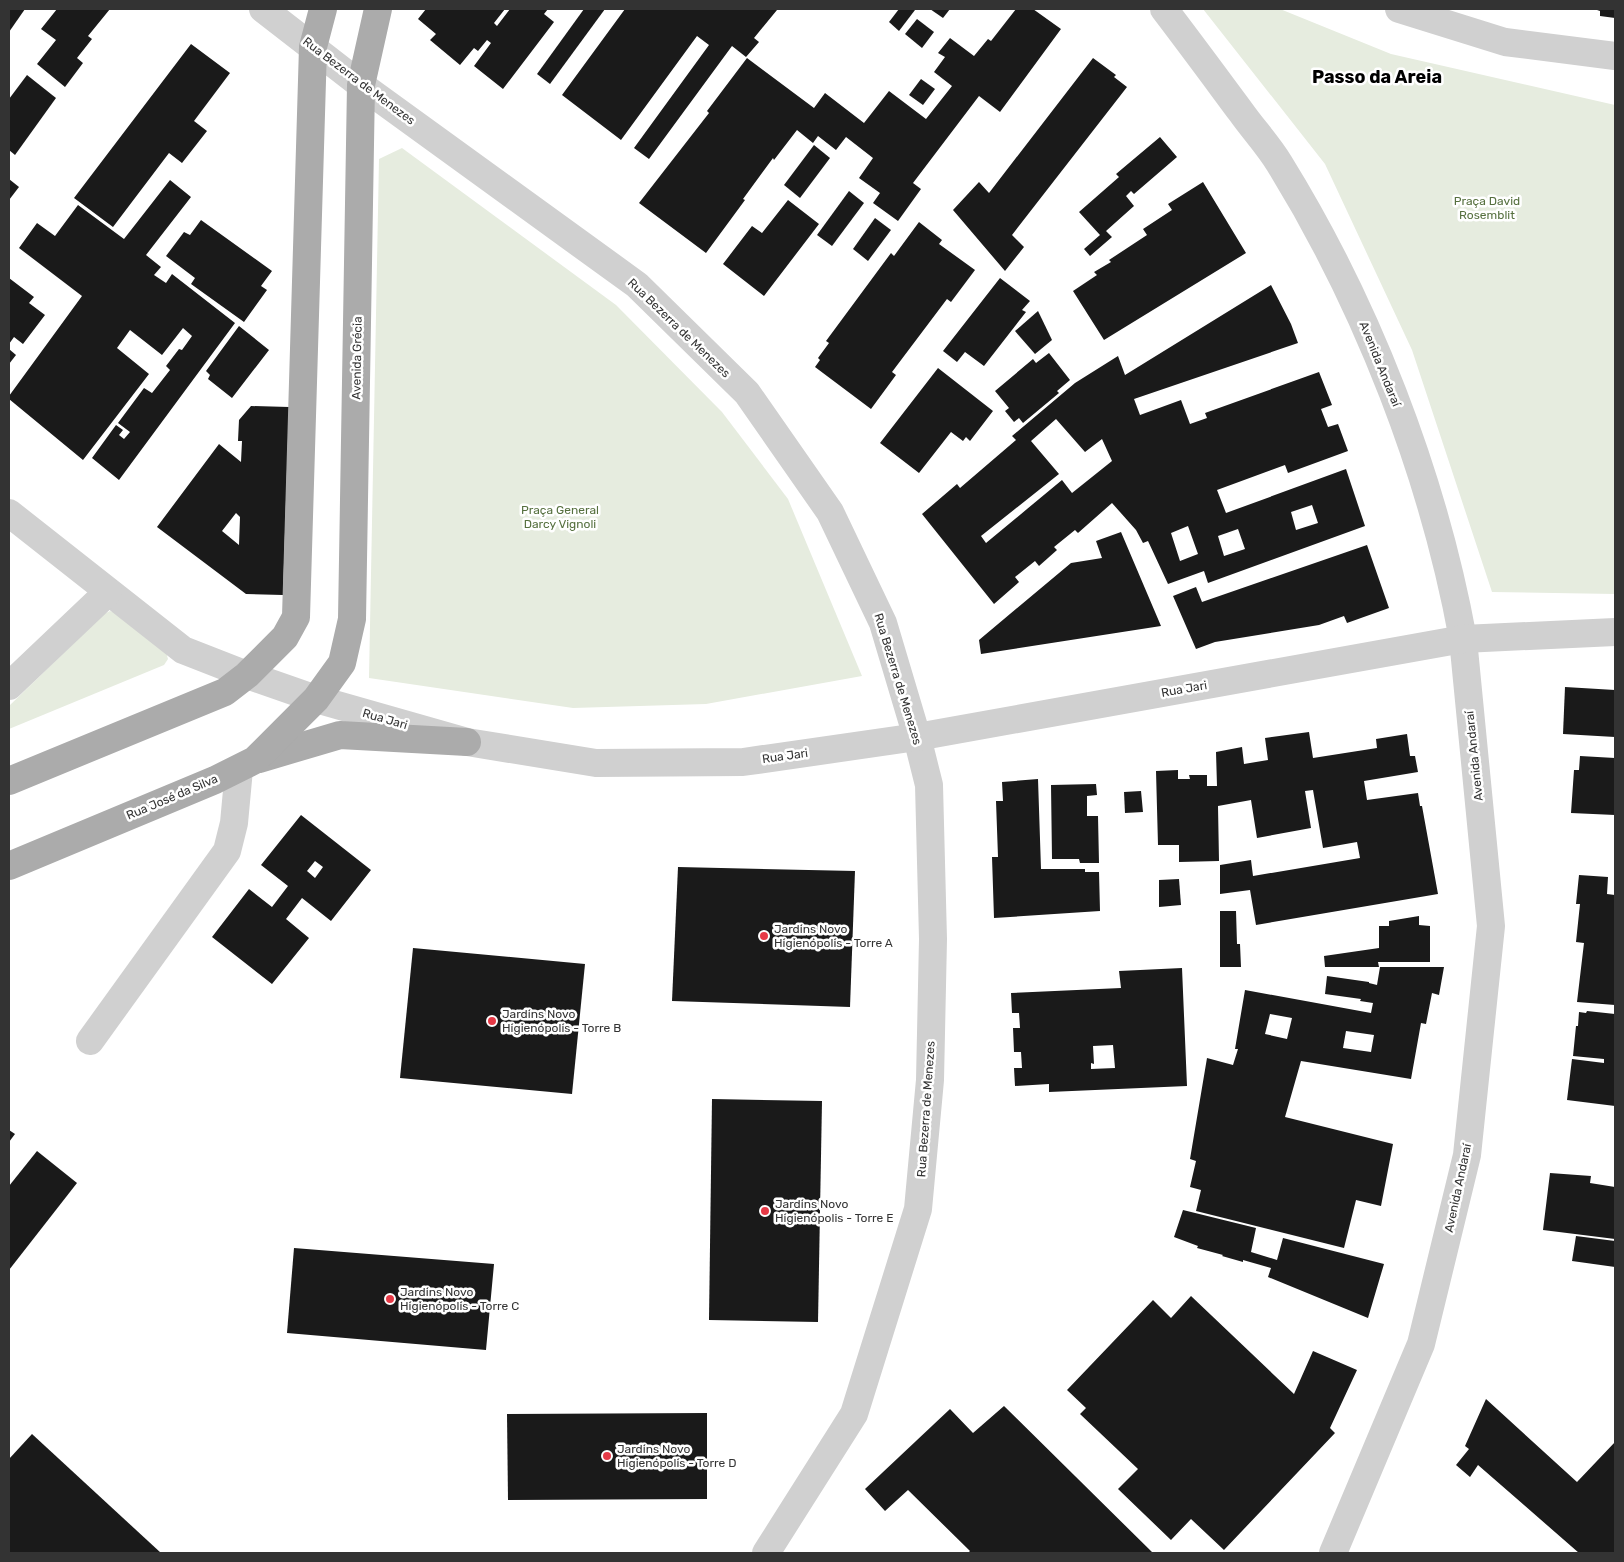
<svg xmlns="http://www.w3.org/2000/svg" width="1624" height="1562" viewBox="0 0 1624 1562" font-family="Rubik,sans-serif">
<rect width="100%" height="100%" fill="#fff"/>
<g fill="#e6ecdf">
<path d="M1203 9H1280L1391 54 1615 105V594L1492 592 1412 350 1325 164Z"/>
<path d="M402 148 616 305 722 412 788 499 862 676 706 704 573 708 369 678 379 159Z"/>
<path d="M110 611 116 613 166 652 168 659 164 665 9 729V706L104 614Z"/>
</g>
<g fill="#1a1a1a" fill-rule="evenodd">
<path d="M9 9H25L9 32Z"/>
<path d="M57 9H110L88 36 92 39 77 58 83 63 65 87 37 64 56 40 41 29Z"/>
<path d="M426 9H505L494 23 497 26 510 9H548L544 14 554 22 503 89 474 66 491 43 487 40 478 51 474 48 460 65 430 40 436 34 418 19Z"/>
<path d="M584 9H605L550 84 537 74Z"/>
<path d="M625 9H776L777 10 754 38 759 42 746 57 732 46 649 159 634 148 709 45 697 36 621 140 562 95Z"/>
<path d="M899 9 915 10 899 31 889 22Z"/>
<path d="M930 9H950L943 18Z"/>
<path d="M1016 9H1033L1061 29 1000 112 979 96 913 183 921 189 898 221 873 203 880 193 859 178 873 158 846 137 836 150 818 136 813 143 797 130 774 160 773 158 743 199 745 200 706 253 639 203 709 113 707 111 747 58 814 108 825 93 864 123 889 91 926 119 952 86 934 72 945 57 938 53 950 38 974 56 988 39 991 41Z"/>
<path d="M1594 9H1615V18L1600 16V11Z"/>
<path d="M917 19 934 32 922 48 905 34Z"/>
<path d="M191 44 230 73 194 121 207 131 182 163 169 153 113 227 74 198Z"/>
<path d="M1093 58 1116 75 1114 77 1127 87 1012 235 1024 247 1005 271 953 210 979 182 989 193Z"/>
<path d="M27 75 56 98 15 155 9 150V99Z"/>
<path d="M921 79 935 89 923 105 909 95Z"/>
<path d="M1160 137 1177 157 1134 194 1131 191 1126 196 1134 206 1106 231 1112 237 1090 256 1084 249 1100 235 1079 212 1119 177 1116 174Z"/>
<path d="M814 145 830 158 800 198 784 185Z"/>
<path d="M9 179 19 187 9 200Z"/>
<path d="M170 180 191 197 146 255 161 267 154 275 166 283 172 274 235 323 119 480 92 458 116 425 123 430 119 435 124 439 130 432 118 423 144 388 152 393 170 370 166 366 179 349 182 350 192 336 183 328 162 355 130 330 117 348 149 374 83 460 9 399V396L82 296 19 248 37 223 55 236 78 205 124 239Z"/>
<path d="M1203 182 1246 253 1104 340 1073 291 1097 275 1094 272 1111 262 1109 260 1147 235 1143 229 1172 210 1168 204Z"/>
<path d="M849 191 864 203 832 246 817 235Z"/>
<path d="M788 200 819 224 764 296 723 264 752 226 762 233Z"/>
<path d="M875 218 891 230 868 261 853 249Z"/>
<path d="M201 220 272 271 261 286 267 290 244 322 191 284 195 278 166 256 184 232 190 235Z"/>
<path d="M919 222 942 240 939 244 975 270 951 302 947 299 892 372 896 375 871 409 815 367 820 360 818 358 829 343 826 341 891 253 894 256Z"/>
<path d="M9 278 34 297 29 303 45 315 23 344 14 337 9 344Z"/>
<path d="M1000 278 1030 301 1022 310 1026 312 984 366 965 352 957 362 943 351Z"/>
<path d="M1271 285 1291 324 1298 343 1134 399 1140 415 1181 400 1190 424 1207 418 1205 413 1319 372 1332 405 1321 409 1328 427 1338 424 1348 451 1288 473 1285 465 1217 490 1226 513 1346 469 1365 526 1208 583 1204 571 1168 584 1148 541 1143 543 1136 530 1112 503 1078 533 1075 530 1054 547 1057 550 1039 566 1035 561 1015 577 1019 582 994 604 922 514 957 484 960 488 1016 440 1012 436 1075 383 1118 356 1125 375ZM1056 419 1085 452 1102 439 1112 461 1072 493 1062 480 986 543 981 536 1059 474 1031 441ZM1312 505 1318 523 1296 530 1291 512ZM1188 526 1198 554 1180 561 1171 533ZM1238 529 1245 549 1224 556 1218 536Z"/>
<path d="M1038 311 1052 340 1035 354 1015 331Z"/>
<path d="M239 326 269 350 232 398 208 379 210 375 206 371Z"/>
<path d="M9 349 16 355 9 364Z"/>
<path d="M1049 353 1070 380 1057 391 1059 393 1023 423 1019 418 1014 422 1005 411 1009 408 995 391 1033 359 1036 363Z"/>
<path d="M938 368 993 411 970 441 966 437 963 441 951 432 919 473 880 443Z"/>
<path d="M251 406 289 407 283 595 246 594 157 527 219 444 241 462 242 441H238L239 420ZM236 513 240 517 239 545 222 531Z"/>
<path d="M1121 532 1161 626 981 654 979 640 1071 563 1102 558 1096 541Z"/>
<path d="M1367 545 1389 608 1347 623 1344 616 1319 625 1215 642 1196 649 1173 596 1196 587 1202 602Z"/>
<path d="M1565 687 1615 690V737L1563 734Z"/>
<path d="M1309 732 1313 758 1377 748 1376 739 1407 734 1410 756H1415L1418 772 1364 781 1367 800 1418 793 1420 806H1422L1438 894 1256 925 1250 890 1220 894V865L1251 860 1253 876 1360 858 1357 842 1323 848 1313 790 1305 791 1311 828 1257 838 1251 800 1218 806 1219 861 1179 862V845H1158L1156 771 1178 770V779H1190L1189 775H1207V786H1217L1216 752 1242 747 1244 764 1268 760 1265 738Z"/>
<path d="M1580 756 1615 758V815L1571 813 1574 770H1579Z"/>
<path d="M1038 779 1041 869H1085V872H1099L1100 911 994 918 992 857H998L996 801H1003L1002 782Z"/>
<path d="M1096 784 1097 795 1087 796V816H1098L1099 863H1080L1079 859H1052L1051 785Z"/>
<path d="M1141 791 1143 812 1125 813 1124 792Z"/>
<path d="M301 815 371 870 331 921 302 898 286 919 309 938 272 984 212 937 249 889 272 907 288 886 261 865ZM315 861 323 867 315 878 307 871Z"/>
<path d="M678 867 855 871 850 1007 672 1001Z"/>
<path d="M1579 875 1608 877 1607 894 1615 895V1005L1577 1002 1584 943 1576 942 1580 904H1576Z"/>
<path d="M1179 879 1181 905 1159 907V880Z"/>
<path d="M1220 911H1236L1237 944H1240L1241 967H1220Z"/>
<path d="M1419 916V925L1430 926V962H1378L1379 967H1325L1324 956 1379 948V926H1389V921Z"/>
<path d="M413 948 585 964 572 1094 400 1078Z"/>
<path d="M1380 967H1444L1439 995 1432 993 1426 1024 1421 1023 1411 1079 1301 1061 1285 1117 1393 1144 1381 1206 1356 1200 1344 1248 1196 1211 1201 1190 1190 1187 1196 1161 1190 1159 1207 1058 1233 1065 1238 1049H1235L1245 990 1371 1013 1373 1003 1360 1001 1361 999 1325 994 1327 976 1369 982V987V983L1377 985ZM1270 1014 1292 1018 1287 1039 1265 1034ZM1346 1031 1374 1035 1371 1052 1343 1048Z"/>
<path d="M1182 968 1187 1086 1049 1092V1084L1015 1086 1014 1068H1022L1021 1052H1014L1013 1028H1020L1019 1013H1012L1011 993 1121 988 1119 971ZM1113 1045 1115 1068 1091 1069V1063L1094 1064 1093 1046Z"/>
<path d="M1587 1011 1615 1014V1106L1567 1100 1572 1059 1604 1063V1059L1573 1056 1576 1026H1578L1579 1012 1586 1013Z"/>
<path d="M712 1099 822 1101 818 1322 709 1320Z"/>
<path d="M9 1130 15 1134 9 1142Z"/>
<path d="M37 1151 77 1183 9 1270V1186Z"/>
<path d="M1550 1173 1591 1176 1590 1183 1615 1187V1239L1543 1230Z"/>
<path d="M1183 1210 1256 1228 1251 1252 1277 1260 1283 1238 1384 1264 1368 1318 1268 1277 1271 1268 1243 1260V1262L1222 1256 1223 1255 1197 1248 1198 1246 1174 1237Z"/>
<path d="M1576 1236 1615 1241V1267L1572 1261Z"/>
<path d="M294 1248 494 1264 486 1350 287 1333Z"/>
<path d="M1191 1296 1294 1394 1313 1351 1357 1370 1330 1428 1335 1433 1224 1550 1191 1519 1171 1540 1118 1489 1138 1469 1080 1414 1086 1408 1067 1390 1153 1300 1171 1318Z"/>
<path d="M1486 1399 1577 1482 1615 1442V1553H1579L1478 1465 1470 1477 1456 1465 1469 1449 1465 1446Z"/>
<path d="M1004 1406 1153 1553H968L970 1551 908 1490 885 1511 865 1489 950 1409 973 1433Z"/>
<path d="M707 1413V1499L508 1500 507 1414Z"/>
<path d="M32 1434 161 1553H9V1459Z"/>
</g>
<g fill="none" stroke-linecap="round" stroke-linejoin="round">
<g stroke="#d0d0d0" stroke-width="28">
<path d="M263 9 361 85 637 285 747 393 830 512 883 623 917 737 929 785 933 939 930 1080 918 1209 854 1414 766 1553"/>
<path d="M1164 9C1190 43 1215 77 1241 112 1253 129 1268 145 1279 163 1367 305 1433 475 1463 639L1491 926 1467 1155 1421 1344 1333 1553"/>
<path d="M1399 9 1505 42 1615 56"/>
<path d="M9 513 183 650 247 675 316 699 467 742 596 763 743 762 917 737 1463 639 1615 632"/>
<path d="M9 686 108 592"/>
<path d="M90 1041 227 851 234 823 239 769"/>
</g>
<g stroke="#ababab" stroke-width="28">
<path d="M259 759 340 735 467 742"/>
<path d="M9 781 225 692 247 675 285 637 296 617 313 47 323 9"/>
<path d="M9 866 215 780 255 760 316 699 342 663 352 619 361 85 378 9"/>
</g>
</g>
<g fill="#e63946" stroke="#fff" stroke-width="2">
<circle cx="764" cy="936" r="5"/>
<circle cx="492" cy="1021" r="5"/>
<circle cx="765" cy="1211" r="5"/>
<circle cx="390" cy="1299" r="5"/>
<circle cx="607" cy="1456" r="5"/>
</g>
<g text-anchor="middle" stroke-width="5" stroke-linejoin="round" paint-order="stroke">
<g font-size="12" fill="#333" stroke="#fff">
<text transform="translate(359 81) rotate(37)" y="4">Rua Bezerra de Menezes</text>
<text transform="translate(679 328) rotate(44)" y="4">Rua Bezerra de Menezes</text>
<text transform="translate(357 358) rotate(-89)" y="4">Avenida Grécia</text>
<text transform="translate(1380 364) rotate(68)" y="4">Avenida Andaraí</text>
<text transform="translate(898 679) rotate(73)" y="4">Rua Bezerra de Menezes</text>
<text transform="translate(1184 689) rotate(-10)" y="4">Rua Jari</text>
<text transform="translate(385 719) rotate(16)" y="4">Rua Jari</text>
<text transform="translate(785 756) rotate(-8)" y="4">Rua Jari</text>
<text transform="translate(1474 756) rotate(-96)" y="4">Avenida Andaraí</text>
<text transform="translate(172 797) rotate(-23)" y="4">Rua José da Silva</text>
<text transform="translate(926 1109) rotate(-86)" y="4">Rua Bezerra de Menezes</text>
<text transform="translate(1458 1188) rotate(-78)" y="4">Avenida Andaraí</text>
</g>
<g font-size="12" fill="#56703f" stroke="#fff">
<text x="1487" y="205">Praça David<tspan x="1487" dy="14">Rosemblit</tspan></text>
<text x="560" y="514">Praça General<tspan x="560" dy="14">Darcy Vignoli</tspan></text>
</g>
<g font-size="12" fill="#333" stroke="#fff" text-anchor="start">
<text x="774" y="933">Jardins Novo<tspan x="774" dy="14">Higienópolis - Torre A</tspan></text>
<text x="502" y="1018">Jardins Novo<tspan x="502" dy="14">Higienópolis - Torre B</tspan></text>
<text x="775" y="1208">Jardins Novo<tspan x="775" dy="14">Higienópolis - Torre E</tspan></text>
<text x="400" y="1296">Jardins Novo<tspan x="400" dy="14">Higienópolis - Torre C</tspan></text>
<text x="617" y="1453">Jardins Novo<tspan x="617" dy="14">Higienópolis - Torre D</tspan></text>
</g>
<g font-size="18" font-weight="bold" fill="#000" stroke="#fff">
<text x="1377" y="83">Passo da Areia</text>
</g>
</g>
<rect width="1624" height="1562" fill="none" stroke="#333333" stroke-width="20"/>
</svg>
